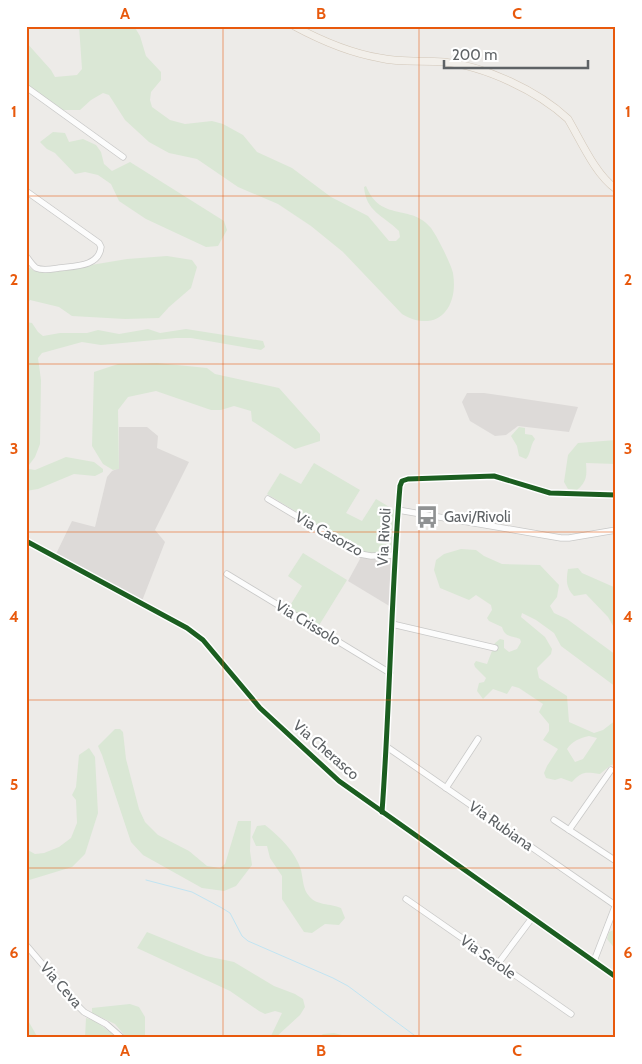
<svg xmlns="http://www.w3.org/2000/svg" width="642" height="1064" viewBox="0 0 642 1064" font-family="Cabin,sans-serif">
<rect width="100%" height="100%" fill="#edebe8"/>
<g fill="#dddad8">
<path d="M467 393H484L578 407 569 432 518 426 506 435 495 436 470 421 462 402Z"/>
<path d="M119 427H147L158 436 157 448 189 462 155 530 165 542 142 601 56 554 72 521 95 527 107 477 112 471 119 468Z"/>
<path d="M361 557 393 558 391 607 348 581Z"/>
</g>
<g fill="#dae7d5" fill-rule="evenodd">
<path d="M79 26H134L140 36 146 56 161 72V80L151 92 150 100 152 107 170 120 185 124 212 121 223 124 243 135 257 152 292 168 331 197 368 216 389 241H396L400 237 399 231C383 215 366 212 364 187L366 186C381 223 411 203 431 228 437 236 451 264 453 273 459 309 436 334 402 314L343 252 311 226 278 204 238 187 197 159 169 153 149 142 125 120 109 95 103 93 91 100 80 110H62L26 84V42L51 70 55 77 77 75 82 69Z"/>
<path d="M53 132 65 133 69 142 83 139 96 145 101 152 104 164 112 171 130 162 224 221 227 230 218 246 206 247 146 219 119 201 111 184 98 175 85 172 75 174 55 153 47 149 40 142Z"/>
<path d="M167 256 192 260 197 267 191 288 169 307 159 318 125 319 72 316 59 307 30 300 26 305V265L34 271 49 272 127 259Z"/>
<path d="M26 322 32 323 38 332 43 336 60 333H87L98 330 119 334 148 329 160 333 186 329 263 341 265 347 261 350 191 338H176L101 345 82 342 42 353 38 358 41 380 40 444 35 457 29 465V469L35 470 66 457 94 462 103 469V472L95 476 74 474 38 489 26 491Z"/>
<path d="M157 363 207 368 215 374 279 388 320 434V441L295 449 252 421 251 411 234 406 221 410H211L156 391 128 397 118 410 119 469 113 470 103 464 92 446 94 372 118 364Z"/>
<path d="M519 427 525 428V434L532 435 535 439C530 445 531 454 526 459L519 456 517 446 511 436Z"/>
<path d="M616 440V464L586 463C587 475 587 482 577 490L568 489 564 482 568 455 578 443Z"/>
<path d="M314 463 360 490 346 513 362 521 376 499 396 511 393 553 366 554 267 494 280 473 301 484Z"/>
<path d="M461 549 476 550 484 556 502 564 540 565 559 585 557 597 550 606 554 613 567 619 616 655V687L561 646 554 633 536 620 522 613 521 617 545 637 552 649 551 654 537 668 539 678 567 696 569 722 594 733 603 730 616 720V764L611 765 600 774C585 772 582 771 572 782L561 778 555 780 546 778 544 773 547 766 558 749 543 740 549 731V724L539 712 543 704 519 688 512 686 507 694 493 689 483 699 477 691 479 683 484 682 486 678 475 667 474 664 476 661 487 664 495 643 500 639 504 640V648L509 652 517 649 521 642 520 639C512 635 505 638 502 627L489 621 487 618 492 610 491 605 476 595 469 600 440 588 434 570 436 560 444 554ZM589 736 597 738 583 759 575 762 567 749C572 741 580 738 589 736Z"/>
<path d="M303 553 347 580 318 627 288 609 302 586 288 576Z"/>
<path d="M578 568 582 573 616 588V631L608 617 586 594 574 596C566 588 566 580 568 569Z"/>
<path d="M115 729H120L123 732 126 759 139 809 145 822 158 835 189 851 207 866 220 868 225 864 238 821H251L250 851 252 865 236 886 224 891 202 888 143 855 131 842 102 755 98 746Z"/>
<path d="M89 748 95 757 98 813 85 854 72 867 26 881V849L35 854 44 853 59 847 71 838 77 823 76 800 72 795 76 787 79 755Z"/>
<path d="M265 825C280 837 295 851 301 870 303 879 303 890 309 896 317 906 330 903 341 908L345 918 339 925 325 924 312 933 304 932 282 899V876L270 858 267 846H256L252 837 257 826Z"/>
<path d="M616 929V950L607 939 609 932Z"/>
<path d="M147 932 206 956 234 962 274 986 295 994 303 999 305 1007 300 1015 275 1038H270L282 1013 275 1011 265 1014 259 1011 230 991 137 948Z"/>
<path d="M130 1004 139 1007 145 1017V1035L148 1038H127L115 1024 92 1013V1008Z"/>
<path d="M26 1017 38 1038H26Z"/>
<path d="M86 1018 96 1021 117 1038H85Z"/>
<path d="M334 1033 354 1038H318L323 1034Z"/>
</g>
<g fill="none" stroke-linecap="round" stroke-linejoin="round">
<path stroke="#c1e4f2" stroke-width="1" d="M146 880 192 892 222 908 230 913 242 936 248 941 333 978 348 986 418 1038"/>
<defs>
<g id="minor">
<path d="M26 87 123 157"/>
<path d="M26 191 99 243 101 247C99 267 74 266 59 268 52 269 43 271 36 268 32 265 29 260 26 256"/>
<path d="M268 499 360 554 371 556 395 555"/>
<path d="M398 510 561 538H569L616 530"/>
<path d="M26 541 187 628 203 640 260 708 339 781 616 977"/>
<path d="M227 574 390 673"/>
<path d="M392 624 495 648"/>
<path d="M387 747 615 905"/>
<path d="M446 788 478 739"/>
<path d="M382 812C390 704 391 594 400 486L402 481 408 479 494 476 550 493 616 495"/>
<path d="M554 820 616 861"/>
<path d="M569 830 611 770"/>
<path d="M406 899 571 1014"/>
<path d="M26 945 79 1007 84 1012 106 1024 122 1038"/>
<path d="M594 961 616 904"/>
<path d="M497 965 532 918"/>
</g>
<path id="major" d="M294 26C320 40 350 53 380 58 401 63 423 60 444 62 485 66 538 91 568 119 581 141 595 174 616 189"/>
</defs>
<use href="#minor" stroke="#c9c9c8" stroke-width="7"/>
<use href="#major" stroke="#d2c7b9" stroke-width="8"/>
<use href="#minor" stroke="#fcfcfc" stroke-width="5.5"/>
<use href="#major" stroke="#f2efea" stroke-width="7"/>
<defs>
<g id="cycleway">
<path d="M26 541 187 628 203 640 260 708 339 781 616 977"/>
<path d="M382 812C390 704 391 594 400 486L402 481 408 479 494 476 550 493 616 495"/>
</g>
</defs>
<use href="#cycleway" stroke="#fff" stroke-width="8"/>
<use href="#cycleway" stroke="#1b5e20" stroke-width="5"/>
</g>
<path fill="none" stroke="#e8590c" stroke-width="1" stroke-opacity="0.55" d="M223 26V1038M419 26V1038M26 196H616M26 364H616M26 532H616M26 700H616M26 868H616"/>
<defs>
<symbol id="bus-bare" viewBox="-9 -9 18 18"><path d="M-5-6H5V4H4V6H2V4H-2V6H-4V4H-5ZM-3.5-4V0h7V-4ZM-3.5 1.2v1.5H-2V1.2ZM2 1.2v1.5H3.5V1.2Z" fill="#909293" stroke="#fff" stroke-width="2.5" paint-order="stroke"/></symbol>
</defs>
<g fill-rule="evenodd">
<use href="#bus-bare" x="411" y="501" width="32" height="32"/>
</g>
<g text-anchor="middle" stroke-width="4.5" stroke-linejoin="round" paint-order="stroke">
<g font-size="15" fill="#5e6265" stroke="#fff" text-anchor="start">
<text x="444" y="522">Gavi/Rivoli</text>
</g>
<g font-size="15" fill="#5e6265" stroke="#fff">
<text transform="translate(329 534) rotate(29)" y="5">Via Casorzo</text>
<text transform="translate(384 537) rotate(-87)" y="5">Via Rivoli</text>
<text transform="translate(308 623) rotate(31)" y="5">Via Crissolo</text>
<text transform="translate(326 750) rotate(41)" y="5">Via Cherasco</text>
<text transform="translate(501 826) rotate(35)" y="5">Via Rubiana</text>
<text transform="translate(488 957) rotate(35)" y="5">Via Serole</text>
<text transform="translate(61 985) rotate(49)" y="5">Via Ceva</text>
</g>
</g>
<rect width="642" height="1064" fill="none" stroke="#ffffff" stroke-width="55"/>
<path d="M444 60v8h144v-8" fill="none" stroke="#5e6265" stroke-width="2.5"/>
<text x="452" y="60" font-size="15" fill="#5e6265" stroke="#ffffff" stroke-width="4" paint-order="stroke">200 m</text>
<rect x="28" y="28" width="586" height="1008" fill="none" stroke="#e8590c" stroke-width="2"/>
<g font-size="16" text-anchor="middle" font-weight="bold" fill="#e8590c">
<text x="125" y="19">A</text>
<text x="321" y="19">B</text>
<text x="517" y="19">C</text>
<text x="14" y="117">1</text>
<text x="628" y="117">1</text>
<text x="14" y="285">2</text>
<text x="628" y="285">2</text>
<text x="14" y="454">3</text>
<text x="628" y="454">3</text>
<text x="14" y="622">4</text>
<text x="628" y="622">4</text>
<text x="14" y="790">5</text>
<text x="628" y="790">5</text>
<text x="14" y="958">6</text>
<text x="628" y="958">6</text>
<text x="125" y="1056">A</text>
<text x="321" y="1056">B</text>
<text x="517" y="1056">C</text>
</g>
</svg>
